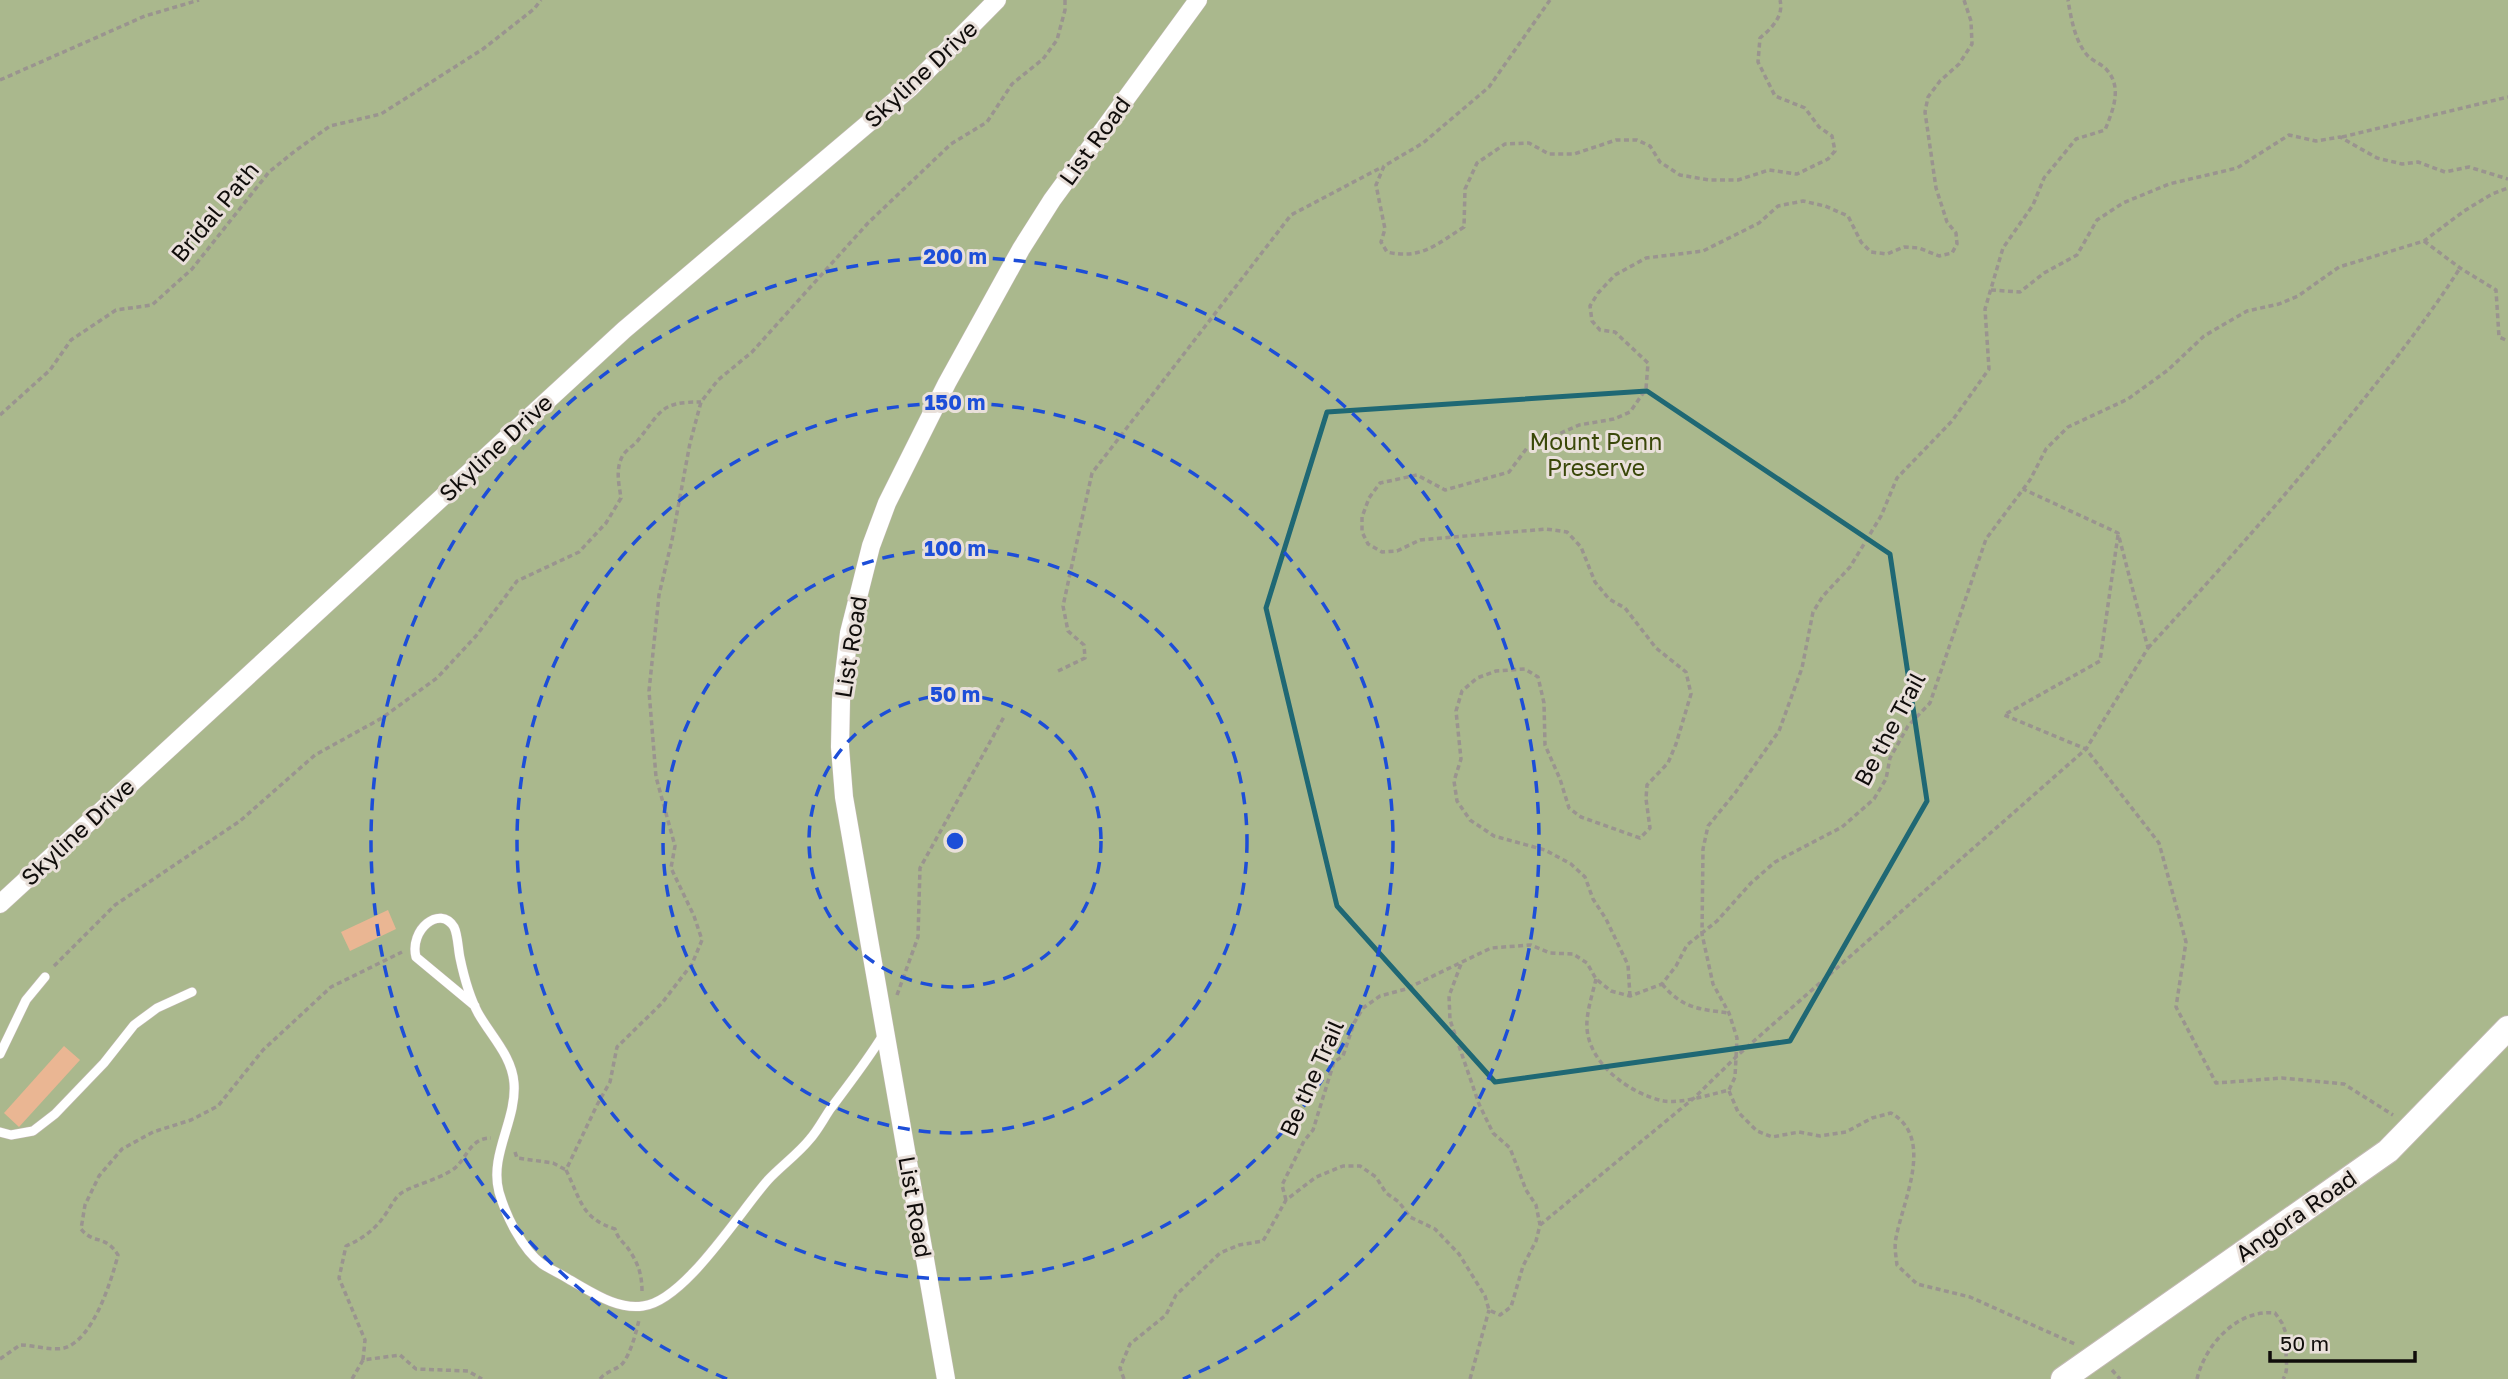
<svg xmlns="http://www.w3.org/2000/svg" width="2508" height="1379" viewBox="0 0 2508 1379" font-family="'Golos Text',sans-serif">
<rect width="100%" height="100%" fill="#e9e0da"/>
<rect fill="#aab88d" x="0" y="0" width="2508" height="1379"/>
<g fill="#eab693">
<path d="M388 910 396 929 350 951 341 932Z"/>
<path d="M64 1046 80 1060 19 1127 4 1113Z"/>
</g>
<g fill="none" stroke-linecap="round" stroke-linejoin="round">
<defs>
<g id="lane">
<path d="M475 1006 416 957C409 930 440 904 454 927 458 935 458 949 460 958 464 977 469 996 478 1013 491 1036 512 1056 514 1083 517 1120 489 1155 499 1192 506 1216 522 1249 542 1264 551 1270 561 1274 570 1280 592 1292 617 1310 643 1306 685 1301 741 1210 768 1180 781 1166 798 1154 810 1139 818 1130 824 1118 831 1108 849 1084 867 1061 883 1035"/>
<path d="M0 1054 26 1000 45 977"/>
<path d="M0 1132 11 1135 33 1131 55 1114 104 1063 134 1025 157 1008 192 992"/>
</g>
<g id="street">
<path d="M0 904 624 330 910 88 997 0"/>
<path d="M946 1379 844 797 840 747 841 700 849 633 871 546 887 503 947 383 1021 249 1052 200 1198 0"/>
</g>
<path id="secondary" d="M2063 1379 2388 1151 2508 1028"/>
</defs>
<use href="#lane" stroke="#c2b9b3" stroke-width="10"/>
<use href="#street" stroke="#c2b9b3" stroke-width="19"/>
<use href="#secondary" stroke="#c2b9b3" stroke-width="26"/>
<g stroke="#9a948f" stroke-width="3.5" stroke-dasharray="5 3.5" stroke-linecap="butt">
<path d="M1550 0 1489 87 1423 143 1384 166 1376 185 1385 229 1381 242 1387 252C1421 260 1437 244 1464 227L1465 189 1477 163 1505 144 1529 143 1549 154H1574L1616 140H1637L1650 146 1660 162 1680 175 1709 180H1738L1769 170 1797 174 1828 159 1835 151 1832 136 1819 127 1805 108 1775 96 1758 62 1760 38C1772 28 1784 16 1780 0"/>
<path d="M0 80 145 16 199 0"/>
<path d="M2342 137 2508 97"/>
<path d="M2424 241 2460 268 2496 290 2499 337 2508 341"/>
<path d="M1991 290 2020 292 2044 273 2077 255 2097 220 2123 203 2169 184 2237 168 2289 135 2316 141 2340 137 2377 158 2402 164 2418 162 2445 172 2469 167 2508 179"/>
<path d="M0 415 50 370 71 340 116 310 152 305 192 269 269 172 295 151 330 126 381 114 483 49 534 9 541 0"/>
<path d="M2118 535 2100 661 2004 715 2086 749 2159 843 2186 942 2176 1007 2216 1083 2282 1078 2344 1084 2393 1115"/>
<path d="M2148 648C2219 571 2289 492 2355 410 2392 364 2428 318 2460 268"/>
<path d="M1058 671 1085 658 1084 645 1068 631 1063 606 1092 473 1291 215 1382 167"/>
<path d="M54 966 115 905 240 821 315 755 382 718 437 678 476 636 517 581 579 552 606 523 621 498C619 484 615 469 623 455 627 449 635 445 639 439 662 410 661 402 701 402"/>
<path d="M1596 979C1593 992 1588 1007 1587 1021 1584 1061 1629 1094 1664 1101 1681 1104 1712 1094 1729 1090L1735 1077 1737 1038 1729 1013 1713 984 1702 934 1703 849 1708 826 1735 793 1779 731 1802 668 1813 612 1823 596 1850 567 1881 516 1897 478 1952 421 1989 369 1985 309 2003 248 2033 205 2044 178 2076 139 2105 130C2113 110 2123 87 2106 69 2101 64 2093 61 2088 56 2075 42 2071 18 2068 0"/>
<path d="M1662 984C1683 1009 1699 1009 1729 1013"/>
<path d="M897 995 918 937 920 868 1005 715"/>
<path d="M1630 996 1628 965 1606 919 1593 899 1585 877 1571 864 1545 850 1494 836 1470 820 1457 801 1454 781 1461 759 1456 711 1462 691 1477 678 1496 671 1525 669 1538 677 1544 703 1545 745 1560 779 1569 808 1581 817 1640 838 1650 828 1646 799 1647 785 1668 763 1676 744 1691 694 1686 672 1656 648 1625 608 1609 599 1595 582 1581 547 1567 532 1546 529 1420 540 1397 551 1382 552 1368 544 1362 532V517L1369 498 1380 483 1417 475 1445 490 1509 472 1527 448 1579 425 1614 419 1630 412 1646 389 1648 363 1615 332 1600 330 1592 321 1590 306 1598 293 1615 275 1646 258 1703 251 1759 223 1778 206 1803 201 1825 206 1848 216 1861 242 1871 252 1887 254 1904 247 1919 248 1939 256 1952 253 1957 244 1956 233 1947 222 1936 188 1925 112 1928 97 1940 81 1959 64 1972 44 1971 21 1964 0"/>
<path d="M1729 1091 1738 1112 1757 1131 1772 1137 1799 1132 1820 1136 1846 1132 1872 1118 1891 1113C1935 1138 1903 1200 1896 1238 1894 1246 1896 1256 1897 1265L1917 1284 1970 1297 2075 1344"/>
<path d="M515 1152 517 1158 553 1163 566 1170"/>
<path d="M1286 1200 1282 1185 1304 1141 1313 1130 1334 1062 1343 1056 1354 1023 1363 1008 1380 996 1406 989 1491 948 1531 945 1550 953 1573 954 1587 963 1596 979 1611 991 1630 996 1662 984 1676 966 1687 945 1717 921 1751 883 1775 862 1842 827 1874 799 1886 779 1890 758 1908 726 1930 703 1986 539 2030 480 2046 449 2068 427 2128 399 2168 370 2204 336 2247 311 2279 304 2298 296 2339 267 2424 241 2464 211 2492 194 2508 188"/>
<path d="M1540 1225 1694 1098 1738 1055 2086 749 2148 648 2118 533 2023 489"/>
<path d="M642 1291C642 1277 639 1265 631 1253 625 1242 619 1242 615 1229 581 1218 581 1200 566 1170L597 1105 610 1082 617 1047 662 1003 692 964 702 940 694 916 671 868 675 846 656 777 649 691 659 595 672 540 690 443 701 402 718 380 752 352 868 223 951 144 987 122 1012 84 1043 59 1057 40 1065 10V0"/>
<path d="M0 1359 20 1345C33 1345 52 1351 64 1348 93 1340 111 1282 118 1255 105 1234 94 1245 81 1229L85 1205 99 1176 122 1149 153 1132 191 1120 218 1106 263 1050 331 987 402 952"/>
<path d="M363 1360 365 1340 339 1278 346 1246C364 1238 376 1229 387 1212 391 1206 395 1198 400 1194 412 1185 439 1180 455 1168 467 1158 470 1138 491 1138"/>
<path d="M2112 1370 2120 1379"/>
<path d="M352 1379 363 1360 400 1355 416 1369 468 1371 482 1379"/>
<path d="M600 1379C606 1371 617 1370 623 1363 631 1352 636 1333 639 1320"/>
<path d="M1124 1379 1120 1368 1130 1344 1166 1315 1176 1295 1220 1253 1239 1245 1263 1241 1286 1200 1316 1177 1343 1166H1360L1376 1177 1386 1193 1399 1202 1410 1217 1435 1229 1459 1254 1485 1296 1489 1310 1500 1315 1511 1307 1523 1266 1536 1241 1540 1225 1536 1205 1526 1190 1510 1148 1493 1133 1479 1104 1450 1020 1449 996 1461 964"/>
<path d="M1470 1379 1489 1310"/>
<path d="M2197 1379C2205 1345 2237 1309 2275 1313L2282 1323 2289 1341C2282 1355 2291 1367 2283 1379"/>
</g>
<use href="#lane" stroke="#fff" stroke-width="9"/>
<use href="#street" stroke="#fff" stroke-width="18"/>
<use href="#secondary" stroke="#fff" stroke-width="24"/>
</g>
<path fill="none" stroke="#1f6874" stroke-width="5" stroke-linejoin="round" d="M1647 391 1890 554 1927 801 1790 1041 1495 1082 1337 906 1266 608 1327 412Z"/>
<g fill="none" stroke="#1d4ed8" stroke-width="3.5" stroke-dasharray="12 9">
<circle cx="955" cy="841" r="146"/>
<circle cx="955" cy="841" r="292"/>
<circle cx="955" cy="841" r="438"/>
<path d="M727 1379A584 584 0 1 1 1183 1379"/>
</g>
<g text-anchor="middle" stroke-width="6" stroke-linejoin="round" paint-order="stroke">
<g font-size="23" fill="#100d0b" stroke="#e9e0da">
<text transform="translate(921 74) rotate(-43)" y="8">Skyline Drive</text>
<text transform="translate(1095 141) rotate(-54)" y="8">List Road</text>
<text transform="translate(215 212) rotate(-50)" y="8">Bridal Path</text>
<text transform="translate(496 448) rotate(-43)" y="8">Skyline Drive</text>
<text transform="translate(851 647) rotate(-81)" y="8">List Road</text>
<text transform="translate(1890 729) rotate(-62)" y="8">Be the Trail</text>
<text transform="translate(78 832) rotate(-43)" y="8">Skyline Drive</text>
<text transform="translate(1312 1078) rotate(-66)" y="8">Be the Trail</text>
<text transform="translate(915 1207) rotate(80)" y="8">List Road</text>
<text transform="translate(2296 1216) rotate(-35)" y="8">Angora Road</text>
</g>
<g font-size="23" fill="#3a4809" stroke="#e9e0da">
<text x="1596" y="450">Mount Penn<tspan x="1596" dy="26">Preserve</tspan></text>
</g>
</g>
<circle cx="955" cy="841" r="10" fill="#1d4ed8" stroke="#e9e0da" stroke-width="3.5"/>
<g font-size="21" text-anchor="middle" font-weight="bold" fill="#1d4ed8" stroke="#e9e0da" stroke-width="6" stroke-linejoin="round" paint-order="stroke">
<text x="955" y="264">200 m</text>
<text x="955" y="410">150 m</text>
<text x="955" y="556">100 m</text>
<text x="955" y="702">50 m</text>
</g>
<path d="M2270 1351v10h145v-10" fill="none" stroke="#100d0b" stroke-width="3.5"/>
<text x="2280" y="1351" font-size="21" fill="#100d0b" stroke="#e9e0da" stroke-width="5" paint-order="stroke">50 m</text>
</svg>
